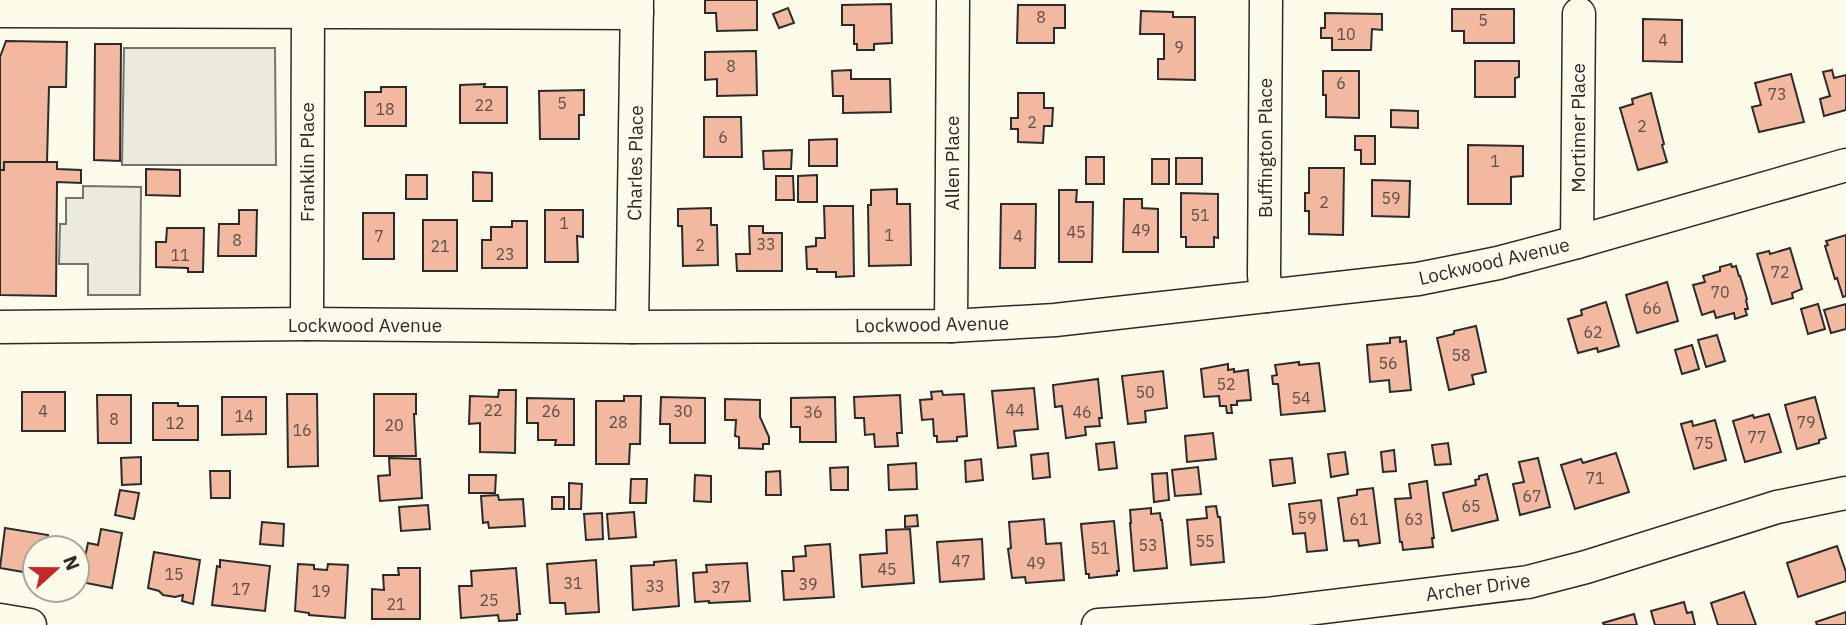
<svg xmlns="http://www.w3.org/2000/svg" width="1846" height="625" viewBox="0 0 1846 625" font-family="'IBM Plex Sans',sans-serif">
<rect width="100%" height="100%" fill="#fdfbea"/>
<g fill="#eceadb" stroke="#74746e" stroke-width="2">
<path d="M124 48H275L276 165H122Z"/>
<path d="M83 186 141 187 140 295H88V264H59L60 224H66V198H83Z"/>
</g>
<g fill="#f2b8a0" stroke="#2b2b2b" stroke-width="2">
<path d="M705 0H757V30L717 31 716 13H705Z"/>
<path d="M891 4 892 43 874 44V50H857V44H854V25H842V5Z"/>
<path d="M1018 5H1065V28H1054V43H1017Z"/>
<path d="M788 8 794 23 779 28 773 14Z"/>
<path d="M1452 9H1514V43H1464V31H1452Z"/>
<path d="M1141 11 1173 12V17H1195V80L1158 79V59H1164V34H1140Z"/>
<path d="M1325 13 1382 14V30L1372 29 1371 50H1332V38H1321V28H1325Z"/>
<path d="M1643 19 1682 20V62L1643 61Z"/>
<path d="M6 41 67 42 66 87H49L47 162H4V170H0V57Z"/>
<path d="M95 44H121L120 161 94 160Z"/>
<path d="M756 51 757 95 717 96V79L705 80V52Z"/>
<path d="M1475 61H1519V77L1515 78V97H1475Z"/>
<path d="M851 70V79H890L891 112 843 113V96H833L832 71Z"/>
<path d="M1832 70 1834 78 1846 75V110L1824 116 1820 99 1830 96 1823 72Z"/>
<path d="M1323 71H1359V118L1326 117V95H1323Z"/>
<path d="M1791 74 1804 122 1759 132 1752 107 1761 105 1755 83Z"/>
<path d="M485 84 484 87H507V123H460V85Z"/>
<path d="M381 87H406V126H365V92H381Z"/>
<path d="M584 90V115H579V139H540L539 91Z"/>
<path d="M1018 93H1044V108H1053L1052 126H1044L1043 143 1018 142V129H1011V118H1018Z"/>
<path d="M1651 93 1664 144 1662 145 1667 162 1638 170 1620 108 1633 104 1632 99Z"/>
<path d="M1391 110 1418 111V128L1391 127Z"/>
<path d="M704 117H741L742 157H704Z"/>
<path d="M1355 136H1375V164H1361V150H1355Z"/>
<path d="M837 139V166H809V140Z"/>
<path d="M1468 145 1523 146V176L1511 177V204H1468Z"/>
<path d="M792 150 791 169H764L763 151Z"/>
<rect x="1086" y="157" width="18" height="27"/>
<rect x="1176" y="158" width="26" height="26"/>
<rect x="1152" y="159" width="17" height="25"/>
<path d="M4 162H57V169L81 170V183L57 182 56 296 0 295V170H4Z"/>
<path d="M1309 168H1344L1343 235 1309 234V211H1305V193H1309Z"/>
<path d="M146 169 180 170V196L146 195Z"/>
<path d="M473 172 492 173V201H473Z"/>
<rect x="406" y="175" width="21" height="24"/>
<path d="M817 175V202H798V176Z"/>
<path d="M776 176H793L794 200H776Z"/>
<path d="M1372 180 1410 181 1409 217 1372 216Z"/>
<path d="M897 189V204H910L911 265 869 266 868 205H871V190Z"/>
<path d="M1059 190H1077L1076 202H1093L1092 262H1059Z"/>
<path d="M1181 193 1218 194V238L1214 237V247H1186V237H1181Z"/>
<path d="M1124 199H1142V208L1158 209V252H1123Z"/>
<path d="M1001 204H1036L1035 268H1000Z"/>
<path d="M824 206H853L854 276 836 277V272H817V269H807L806 247 816 246V238H825Z"/>
<path d="M711 208V225H717L718 265 683 266 682 226H678V209Z"/>
<path d="M239 210H257L256 256H218L219 224H239Z"/>
<path d="M545 210H583V237L577 236 578 262H545Z"/>
<rect x="363" y="213" width="31" height="46"/>
<rect x="423" y="220" width="34" height="51"/>
<path d="M512 221H527V268H482V240H491V227H512Z"/>
<path d="M749 226H763V233H782V271H737L736 254H750Z"/>
<path d="M167 228H204L203 272H188V268L156 267V242H166Z"/>
<path d="M1846 235V296L1843 297 1837 278 1835 279 1825 246 1828 245 1826 241Z"/>
<path d="M1790 248 1802 289 1792 293 1793 298 1772 304 1757 254 1769 251 1770 254Z"/>
<path d="M1731 264 1732 267 1736 266 1739 276H1740L1747 299 1746 300 1748 309H1745L1747 315 1735 319 1734 313 1716 318 1714 311 1702 315 1693 285 1705 282 1703 276 1720 271V267Z"/>
<path d="M1667 282 1678 321 1637 333 1626 295Z"/>
<path d="M1606 302 1619 346 1598 352 1597 348 1578 353 1568 319 1582 315 1581 310Z"/>
<path d="M1818 304 1825 329 1808 334 1801 309Z"/>
<path d="M1846 304V329L1831 333 1824 310Z"/>
<path d="M1476 326 1486 372 1472 375 1474 384 1449 390 1437 338 1454 334V331Z"/>
<path d="M1717 335 1725 361 1706 367 1698 340Z"/>
<path d="M1400 337V342L1406 341 1411 390 1390 392 1389 380 1370 382 1367 345 1390 343V338Z"/>
<path d="M1692 345 1699 369 1682 374 1675 350Z"/>
<path d="M1299 362V365L1319 363 1325 411 1281 415 1278 384H1273L1272 376 1277 375 1275 365Z"/>
<path d="M1228 364V370L1234 369V372L1248 370 1251 400 1237 401V405H1231L1232 413H1227L1226 406H1220L1219 396 1204 397 1201 369Z"/>
<path d="M1163 371 1167 408 1145 411 1146 422 1128 424 1122 376Z"/>
<path d="M1098 379 1102 418H1099L1100 426 1085 427 1086 435 1066 438 1062 406 1055 407 1053 385Z"/>
<path d="M1034 388 1038 429 1014 431 1016 446 998 448 992 391Z"/>
<path d="M499 390H516L515 453 480 452V423L469 424 470 396 498 397Z"/>
<path d="M942 391 943 395 964 394 967 436 957 437V441L937 442V436H934L933 419 922 420 920 400 932 399 931 392Z"/>
<rect x="22" y="392" width="43" height="39"/>
<path d="M287 394H317L318 466 288 467Z"/>
<path d="M374 394H416V414H414L416 456H374Z"/>
<path d="M97 395H131V443H98Z"/>
<path d="M900 395 902 433H897L898 446 875 447 874 434 865 435 864 418H855L854 397Z"/>
<path d="M624 396H641L640 444H630L629 464H596V401H624Z"/>
<path d="M222 397H266V434L222 435Z"/>
<path d="M661 397 705 398V443H670V424H660Z"/>
<path d="M835 397 836 442H800V427H791V398Z"/>
<path d="M1815 397 1826 438 1819 440V443L1797 449 1785 405Z"/>
<path d="M527 398 574 399V445H555L556 440H538V423H527Z"/>
<path d="M725 399 760 400V417L769 437V444H763V449L739 448V437L735 436 736 420H725Z"/>
<path d="M153 403H178V406H198V440H153Z"/>
<path d="M1769 414 1781 452 1745 462 1733 421 1753 415 1754 418Z"/>
<path d="M1715 420 1726 460 1694 469 1681 424 1692 421 1693 426Z"/>
<path d="M1213 433 1216 459 1187 462 1185 436Z"/>
<path d="M1114 442 1117 468 1099 470 1096 444Z"/>
<path d="M1448 443 1451 464 1435 465 1432 445Z"/>
<path d="M1394 450 1396 471 1383 472 1381 452Z"/>
<path d="M1345 452 1348 474 1331 477 1328 454Z"/>
<path d="M1048 453 1050 477 1033 479 1031 455Z"/>
<path d="M1616 453 1629 492 1575 509 1561 465 1581 459 1583 463Z"/>
<path d="M141 457V484L122 485 121 458Z"/>
<path d="M389 458 420 459 422 498 380 501 378 476 390 475Z"/>
<path d="M1292 458 1295 483 1273 486 1270 460Z"/>
<path d="M1538 458 1550 507 1520 515 1513 484 1524 482 1519 462Z"/>
<path d="M981 459 983 480 966 482 965 461Z"/>
<path d="M916 463 917 489 889 490 888 465Z"/>
<path d="M848 467V490H831L830 468Z"/>
<path d="M1198 467 1201 494 1175 496 1172 470Z"/>
<path d="M210 471H230V498H211Z"/>
<path d="M780 471 781 495H766V472Z"/>
<path d="M1167 473 1169 500 1154 502 1152 474Z"/>
<path d="M1487 474 1498 520 1452 531 1443 493 1476 485 1475 480 1479 479V476Z"/>
<path d="M469 475H496L495 493H469Z"/>
<path d="M695 475 711 476V502L694 501Z"/>
<path d="M631 479H647L646 503H630Z"/>
<path d="M1427 481 1434 538H1432L1433 547 1403 550 1402 542H1400L1395 499 1411 498 1409 484Z"/>
<path d="M569 483 582 484 581 509H569Z"/>
<path d="M1373 488 1380 543 1359 546 1358 540 1344 541 1338 498 1357 495V490Z"/>
<path d="M120 490 139 493 134 519 115 515Z"/>
<path d="M498 495 499 500 523 499 525 526 489 528 488 522 483 523 481 496Z"/>
<rect x="552" y="497" width="12" height="12"/>
<path d="M1321 500 1327 550 1307 552 1305 533 1293 534 1289 504Z"/>
<path d="M428 505 430 529 401 531 399 507Z"/>
<path d="M1216 506 1218 517H1220L1224 562 1191 565 1187 520 1207 518 1206 507Z"/>
<path d="M1151 508V514L1160 513 1161 520H1162L1167 568 1134 571 1130 523H1131L1130 510Z"/>
<path d="M634 512 636 537 609 539 607 514Z"/>
<path d="M602 513 603 539 586 540 584 514Z"/>
<path d="M917 515 918 526 905 527V516Z"/>
<path d="M1044 519 1046 544 1061 543 1064 580 1026 583 1025 577 1012 578 1008 549 1011 548 1009 522Z"/>
<path d="M1114 521 1119 571H1117V575L1089 578V574H1086L1081 524Z"/>
<path d="M262 522 284 524 283 546 260 544Z"/>
<path d="M5 528 48 535 46 548H35V574L0 568Z"/>
<path d="M101 529 122 533 112 588 81 582 82 574 77 573V555L85 557 88 543 98 545Z"/>
<path d="M910 529 914 583 862 587 860 555 887 553 886 530Z"/>
<path d="M982 539 984 579 940 582 937 542Z"/>
<path d="M830 544 834 597 784 600 782 571H794L793 557 806 556 805 546Z"/>
<path d="M1837 546 1846 572V581L1798 597 1787 563Z"/>
<path d="M154 552 200 560 193 604 182 601 183 595 175 597 163 595 159 591 148 588Z"/>
<path d="M220 560 270 566 265 611 212 605 217 566 220 567Z"/>
<path d="M596 560 599 612 566 614 565 603H550L547 564Z"/>
<path d="M676 560 679 606 633 610 631 566 654 565V562Z"/>
<path d="M747 563 750 601 709 603V601L695 602 693 573 707 572 706 565Z"/>
<path d="M298 564 314 565V569L327 570 328 564 348 565 345 618 309 615V613L295 611Z"/>
<path d="M398 568H420V619H372V589L384 590 383 575H399Z"/>
<path d="M516 568 520 614H517V620L499 621 498 615 461 618 459 586H472L471 571Z"/>
<path d="M1744 592 1756 625H1718L1711 603Z"/>
<path d="M1684 602 1687 613 1692 612 1695 625H1655L1651 611Z"/>
<path d="M1846 612V625H1817L1816 622Z"/>
<path d="M1634 614 1637 625H1604L1603 623Z"/>
</g>
<g fill="none" stroke-linecap="round" stroke-linejoin="round">
<defs>
<g id="minor">
<path d="M0 11 637 13"/>
<path d="M1577 242 1579 14"/>
<path d="M1266 296 1264 275 1266 0"/>
<path d="M307 324 308 0"/>
<path d="M951 326 953 0"/>
<path d="M0 327 307 324 632 327 951 326 1055 320 1418 279 1498 263 1577 242 1846 165"/>
<path d="M632 327 637 0"/>
<path d="M0 620 30 625"/>
<path d="M1098 625 1267 614 1528 582 1586 567 1777 507 1846 493"/>
</g>
</defs>
<use href="#minor" stroke="#2b2b2b" stroke-width="35"/>
<use href="#minor" stroke="#fdfbea" stroke-width="32"/>
</g>
<g text-anchor="middle" stroke-width="5" stroke-linejoin="round" paint-order="stroke">
<g font-size="16" fill="#5d4e48">
<text x="1041" y="23">8</text>
<text x="1483" y="26">5</text>
<text x="1346" y="40">10</text>
<text x="1663" y="46">4</text>
<text x="1179" y="53">9</text>
<text x="731" y="72">8</text>
<text x="1341" y="89">6</text>
<text x="1777" y="100">73</text>
<text x="562" y="109">5</text>
<text x="484" y="111">22</text>
<text x="385" y="115">18</text>
<text x="1032" y="128">2</text>
<text x="1642" y="132">2</text>
<text x="723" y="143">6</text>
<text x="1495" y="167">1</text>
<text x="1391" y="204">59</text>
<text x="1324" y="208">2</text>
<text x="1200" y="221">51</text>
<text x="564" y="229">1</text>
<text x="1141" y="236">49</text>
<text x="1076" y="238">45</text>
<text x="889" y="241">1</text>
<text x="379" y="242">7</text>
<text x="1018" y="242">4</text>
<text x="237" y="246">8</text>
<text x="766" y="250">33</text>
<text x="700" y="251">2</text>
<text x="440" y="252">21</text>
<text x="505" y="260">23</text>
<text x="180" y="261">11</text>
<text x="1780" y="278">72</text>
<text x="1720" y="298">70</text>
<text x="1652" y="314">66</text>
<text x="1593" y="338">62</text>
<text x="1461" y="361">58</text>
<text x="1388" y="369">56</text>
<text x="1226" y="390">52</text>
<text x="1145" y="398">50</text>
<text x="1301" y="404">54</text>
<text x="493" y="416">22</text>
<text x="1015" y="416">44</text>
<text x="43" y="417">4</text>
<text x="551" y="417">26</text>
<text x="683" y="417">30</text>
<text x="813" y="418">36</text>
<text x="1082" y="418">46</text>
<text x="244" y="422">14</text>
<text x="114" y="425">8</text>
<text x="618" y="428">28</text>
<text x="1806" y="428">79</text>
<text x="175" y="429">12</text>
<text x="394" y="431">20</text>
<text x="302" y="436">16</text>
<text x="1757" y="443">77</text>
<text x="1704" y="449">75</text>
<text x="1595" y="484">71</text>
<text x="1532" y="502">67</text>
<text x="1471" y="512">65</text>
<text x="1307" y="524">59</text>
<text x="1359" y="525">61</text>
<text x="1414" y="525">63</text>
<text x="1205" y="547">55</text>
<text x="1148" y="551">53</text>
<text x="1100" y="554">51</text>
<text x="961" y="567">47</text>
<text x="1036" y="569">49</text>
<text x="887" y="575">45</text>
<text x="174" y="580">15</text>
<text x="573" y="589">31</text>
<text x="808" y="590">39</text>
<text x="655" y="592">33</text>
<text x="721" y="593">37</text>
<text x="241" y="595">17</text>
<text x="321" y="597">19</text>
<text x="489" y="606">25</text>
<text x="396" y="610">21</text>
</g>
<g font-size="19" fill="#2b2b2b" stroke="#fdfbea">
<text transform="translate(1578 128) rotate(-90)" y="7">Mortimer Place</text>
<text transform="translate(1265 148) rotate(-90)" y="7">Buffington Place</text>
<text transform="translate(307 162) rotate(-90)" y="7">Franklin Place</text>
<text transform="translate(635 163) rotate(-89)" y="7">Charles Place</text>
<text transform="translate(952 163) rotate(-90)" y="7">Allen Place</text>
<text transform="translate(1494 261) rotate(-13)" y="7">Lockwood Avenue</text>
<text transform="translate(932 324) rotate(-1)" y="7">Lockwood Avenue</text>
<text x="365" y="332">Lockwood Avenue</text>
<text transform="translate(1478 587) rotate(-8)" y="7">Archer Drive</text>
</g>
</g>
<g transform="translate(56 569) rotate(69)"><circle r="33" fill="#fdfbea" stroke="#a9a89e" stroke-width="2"/>
<path d="M0-5L12 26L0 18L-12 26Z" fill="#c62828"/>
<text y="-10" font-size="19" font-weight="bold" text-anchor="middle" fill="#2b2b2b">N</text>
</g>
</svg>
